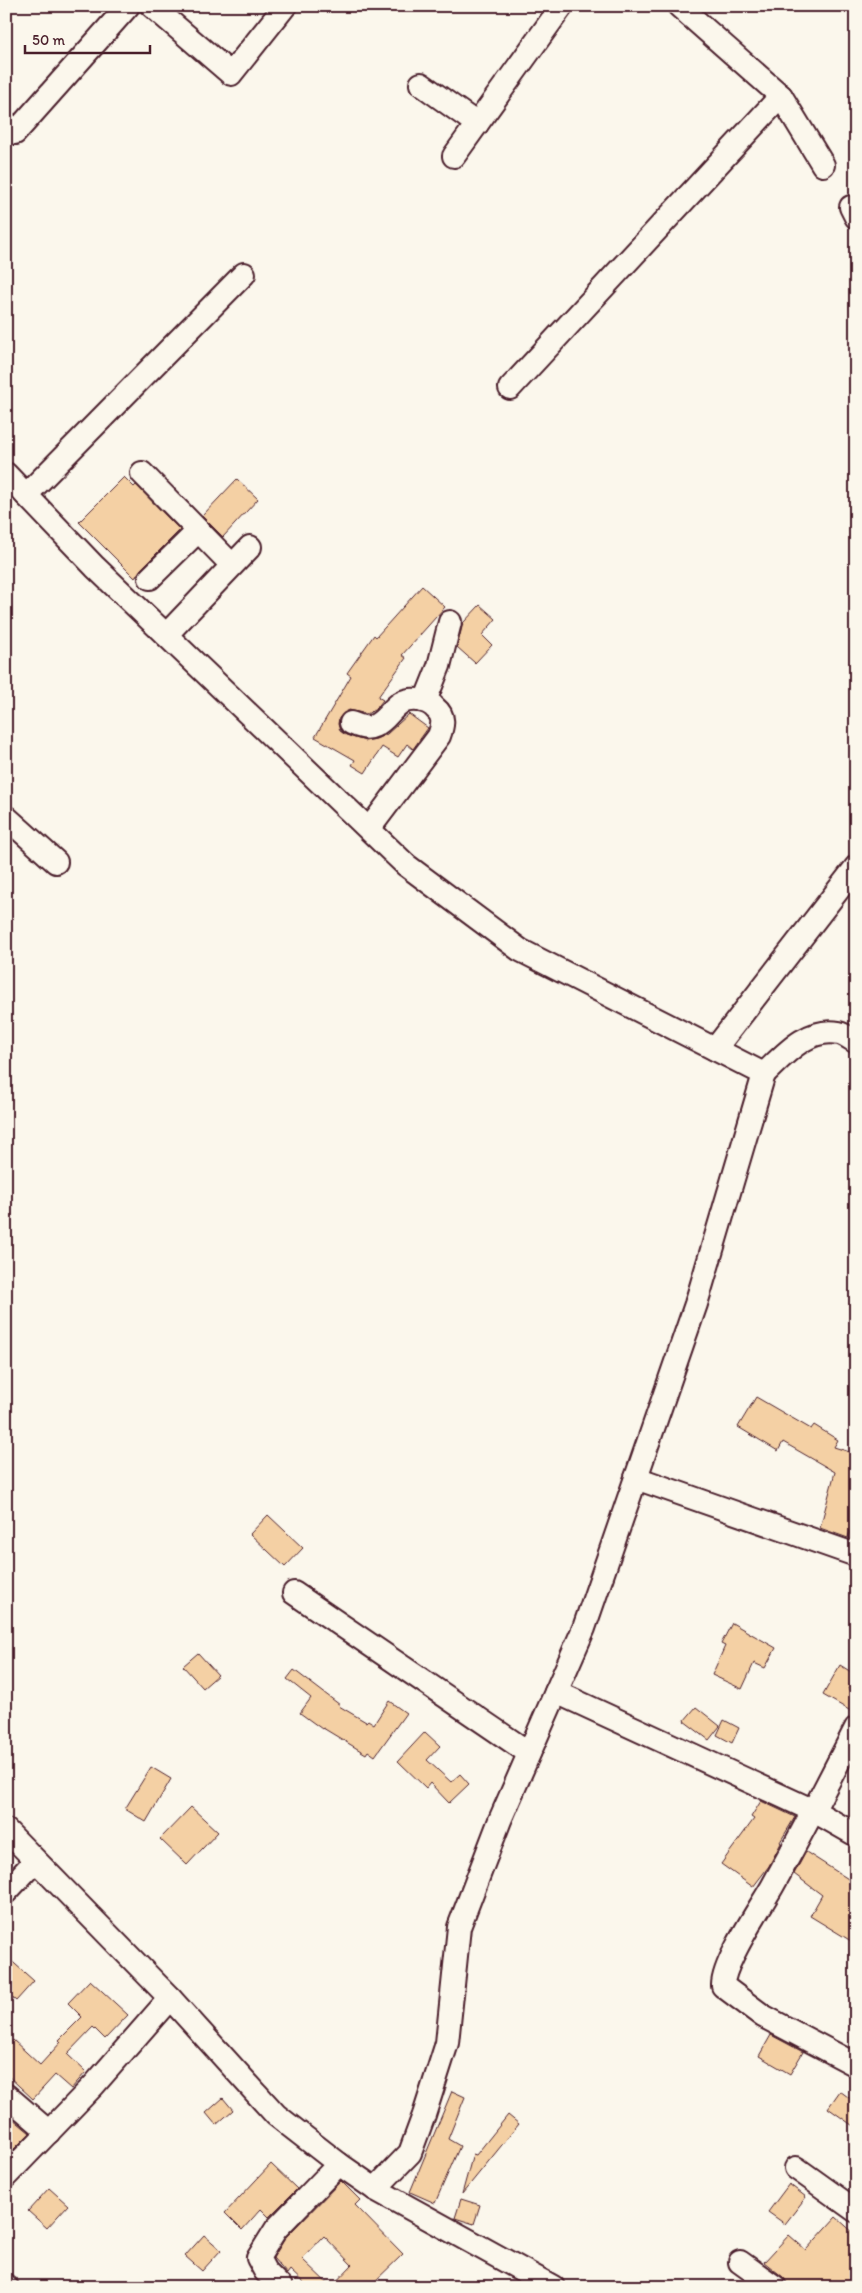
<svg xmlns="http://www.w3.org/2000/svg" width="862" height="2293" viewBox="0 0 862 2293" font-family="Itim,sans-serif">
<rect width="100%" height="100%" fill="#fbf7ec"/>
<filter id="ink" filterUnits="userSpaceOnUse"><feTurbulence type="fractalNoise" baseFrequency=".02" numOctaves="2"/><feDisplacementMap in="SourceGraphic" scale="10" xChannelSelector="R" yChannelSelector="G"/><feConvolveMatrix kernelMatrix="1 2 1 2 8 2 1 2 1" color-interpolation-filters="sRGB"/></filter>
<g filter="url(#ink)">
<g fill="#f4d0a4" stroke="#4a1f2b" fill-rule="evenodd">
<path d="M124 477 134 487 136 485 180 530 141 569 135 578 79 522Z"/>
<path d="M237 479 258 499 223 537 202 516Z"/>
<path d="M422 586 445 607 402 655 406 658 378 697 383 700 376 709 367 714 349 710 339 718 338 724 340 731 346 735 365 741 376 739 387 734 409 714 428 728 413 749 407 744 398 757 382 747 365 773 352 765 355 760 315 737 351 676 347 673 374 635 376 637Z"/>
<path d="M480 605 496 619 482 635 492 645 475 663 457 647 463 623Z"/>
<path d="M756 1397 811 1429 814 1425 838 1440 834 1447 856 1454V1510L848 1538 820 1528 835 1472 783 1442 778 1451 738 1427Z"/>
<path d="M268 1515 303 1548 285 1567 250 1534Z"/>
<path d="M732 1623 776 1648 765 1668 754 1663 742 1689 712 1675 725 1646 721 1644Z"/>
<path d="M198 1653 218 1675 203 1688 183 1666Z"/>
<path d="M840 1665 856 1675 848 1689 856 1693V1714L823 1695Z"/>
<path d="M294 1670 340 1705 339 1706 366 1722 368 1720 374 1724 389 1701 406 1713 375 1756 368 1751 366 1754 323 1728 322 1729 300 1713 311 1698 287 1679Z"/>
<path d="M696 1707 720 1726 709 1740 684 1721Z"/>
<path d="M724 1720 739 1728 732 1743 717 1735Z"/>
<path d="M425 1732 440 1746 427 1760 451 1782 460 1774 469 1784 449 1803 430 1783 426 1788 398 1761Z"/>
<path d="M151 1767 171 1779 146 1822 125 1809Z"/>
<path d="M761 1801 795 1817 780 1842 781 1843 769 1866 753 1887 721 1864 754 1819 751 1817Z"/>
<path d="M191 1807 218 1832 187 1865 160 1839Z"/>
<path d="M806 1852 856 1884V1944L810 1916 822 1895 794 1874Z"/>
<path d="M6 1956 34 1981 16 2001 6 1992Z"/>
<path d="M90 1980 128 2015 105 2039 93 2027 67 2054 86 2072 71 2089 55 2075 33 2099 6 2074V2048L13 2040 40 2065 61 2042 59 2040 82 2017 68 2003Z"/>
<path d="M771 2035 803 2052 790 2074 759 2056Z"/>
<path d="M452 2091 465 2097 448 2139 460 2146 435 2203 410 2192Z"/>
<path d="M840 2091 856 2103V2128L828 2108Z"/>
<path d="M223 2098 233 2110 216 2125 206 2113Z"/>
<path d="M6 2113 30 2133 6 2157Z"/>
<path d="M508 2115 519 2124 462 2194 473 2154 476 2155Z"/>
<path d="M271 2164 297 2189 269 2217 261 2209 242 2230 225 2213Z"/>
<path d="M341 2181 360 2200 355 2205 403 2254 369 2287H308L290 2270 287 2274 273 2258 286 2237ZM324 2236 352 2265 331 2287 302 2259Z"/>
<path d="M789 2184 806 2197 785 2224 768 2212Z"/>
<path d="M49 2188 68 2205 47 2228 28 2211Z"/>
<path d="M461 2199 480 2205 474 2224 455 2218Z"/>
<path d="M836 2217 856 2235V2287H790L783 2277 764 2262 789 2235 806 2250Z"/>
<path d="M204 2235 221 2250 202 2271 185 2256Z"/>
</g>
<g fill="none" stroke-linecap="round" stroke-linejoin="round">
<defs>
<g id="minor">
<path d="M152 6 231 74 285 6"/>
<path d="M679 6 781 96 823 165"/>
<path d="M421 84 477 124"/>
<path d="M6 123 15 133 128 6"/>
<path d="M454 156 562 6"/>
<path d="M851 207 856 217"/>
<path d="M510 388 781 96"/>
<path d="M142 473 232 565"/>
<path d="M6 474 95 567 406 865 520 950 764 1074 696 1304 584 1628 500 1820 459 1927 447 2043 424 2115 410 2153 375 2189 553 2287"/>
<path d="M26 495 244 274"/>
<path d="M150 578 198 531"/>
<path d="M166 635 250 547"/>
<path d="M425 701 439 666 450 622"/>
<path d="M351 723C359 726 366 730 374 726 392 718 393 697 418 700 425 701 431 703 435 708 445 716 443 725 439 736L369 829"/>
<path d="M6 817 56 862"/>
<path d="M715 1049 856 867"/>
<path d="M764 1074C784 1055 807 1027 839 1033 844 1034 851 1039 856 1042"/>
<path d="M636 1478 856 1555"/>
<path d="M294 1593 529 1753"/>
<path d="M556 1692 814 1811 856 1835"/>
<path d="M856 1728C829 1781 801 1835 772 1887 760 1908 722 1964 723 1986L763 2016 856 2065"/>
<path d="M6 1830 170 1998"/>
<path d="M6 1892 35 1861"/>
<path d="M6 2095 49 2132"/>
<path d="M796 2168 856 2211"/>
<path d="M6 2176 94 2085 170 1998 276 2115 339 2164 375 2189"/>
<path d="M740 2262 775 2287"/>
<path d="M6 2286 7 2287"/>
<path d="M281 2287 265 2271 258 2258 276 2229 339 2164"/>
</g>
</defs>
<use href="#minor" stroke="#4a1f2b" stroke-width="26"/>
<use href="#minor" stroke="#fbf7ec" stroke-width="22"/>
</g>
</g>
<rect width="862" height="2293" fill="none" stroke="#fbf7ec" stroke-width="25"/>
<rect x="12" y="12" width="837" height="2268" fill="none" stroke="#4a1f2b" stroke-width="2" filter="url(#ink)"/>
<path d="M25 45v8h125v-8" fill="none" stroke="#4a1f2b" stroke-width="2.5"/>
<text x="32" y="45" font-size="15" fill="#4a1f2b" stroke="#fbf7ec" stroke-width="4" paint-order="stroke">50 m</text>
</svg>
